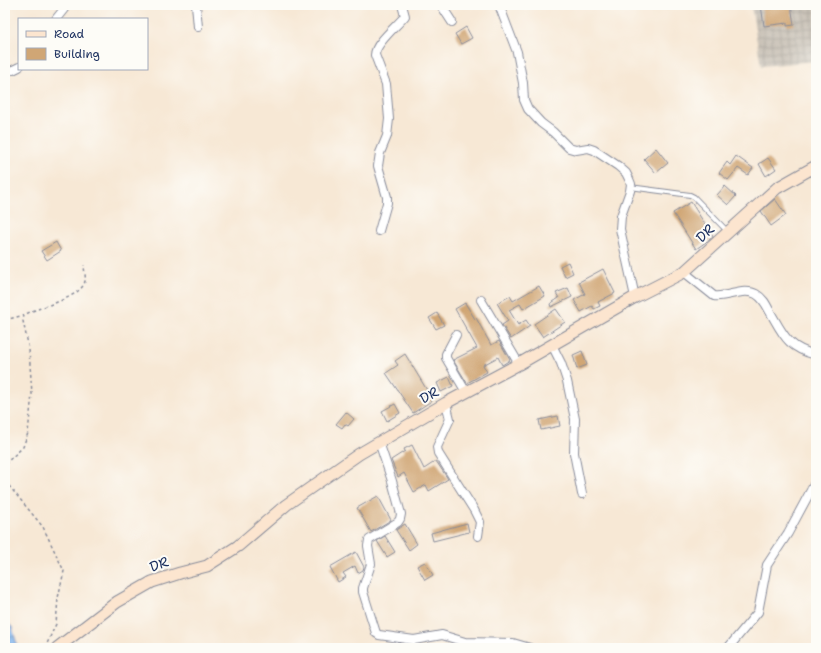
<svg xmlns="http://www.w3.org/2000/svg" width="821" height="653" viewBox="0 0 821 653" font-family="'Shantell Sans',sans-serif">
<defs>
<pattern id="industrial-grid" width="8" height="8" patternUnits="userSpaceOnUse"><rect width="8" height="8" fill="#cac3b8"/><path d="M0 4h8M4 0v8" fill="none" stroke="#ada8a1"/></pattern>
<pattern id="water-waves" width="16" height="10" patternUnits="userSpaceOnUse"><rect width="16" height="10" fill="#7fb3ec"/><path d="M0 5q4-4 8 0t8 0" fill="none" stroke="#6792c2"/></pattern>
</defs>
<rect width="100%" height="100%" fill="#fdfcf7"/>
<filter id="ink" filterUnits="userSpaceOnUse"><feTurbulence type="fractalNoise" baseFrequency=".025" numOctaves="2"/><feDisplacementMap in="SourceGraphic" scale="8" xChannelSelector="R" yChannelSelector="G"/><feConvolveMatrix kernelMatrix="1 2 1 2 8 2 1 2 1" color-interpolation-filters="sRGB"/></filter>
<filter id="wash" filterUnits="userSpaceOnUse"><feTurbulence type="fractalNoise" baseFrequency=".012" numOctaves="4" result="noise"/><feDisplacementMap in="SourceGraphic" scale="16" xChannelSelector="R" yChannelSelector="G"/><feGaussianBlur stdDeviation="0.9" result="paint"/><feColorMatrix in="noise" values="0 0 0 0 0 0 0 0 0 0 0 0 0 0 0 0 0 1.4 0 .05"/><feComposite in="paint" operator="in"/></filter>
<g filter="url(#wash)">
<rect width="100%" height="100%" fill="#f7e8d5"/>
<path fill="url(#industrial-grid)" d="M751 5H816V61L761 66Z"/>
<path fill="url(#water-waves)" stroke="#4d71a5" d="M5 620 12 627 18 648H5Z"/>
<g id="blocks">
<g fill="#d0a675">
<path d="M761 5H791L794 25 787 26V23L764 26Z"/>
<path d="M466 27 472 38 461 44 455 34Z"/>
<path d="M656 148 668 163 656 173 644 159Z"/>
<path d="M736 156 753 168 748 175 738 168 728 180 719 173 727 162 730 165Z"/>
<path d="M768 158 776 169 766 176 759 164Z"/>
<path d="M725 186 736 196 728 205 717 195Z"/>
<path d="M775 199 786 215 771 226 761 211Z"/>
<path d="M691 202 713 237 696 249 673 213Z"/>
<path d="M56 242 61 251 47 260 41 251Z"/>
<path d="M568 262 573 273 565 277 560 266Z"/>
<path d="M603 269 615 293 598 302 600 306 594 309 592 306 581 312 574 300 585 294 579 282Z"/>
<path d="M539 286 545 296 523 309 520 304 509 310 518 325 526 320 530 326 511 339 502 325 508 321 497 303 510 296 513 301Z"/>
<path d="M568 288 572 297 551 307 550 304 559 298 556 293Z"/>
<path d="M465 303 475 319 476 318 491 345 499 341 510 360 502 365 498 357 483 365 487 372 467 383 453 360 477 348 455 309Z"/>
<path d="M556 309 565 322 543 337 534 324Z"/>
<path d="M437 313 444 325 436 329 429 318Z"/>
<path d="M582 351 587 365 577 369 573 355Z"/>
<path d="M405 354 433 400 413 413 386 373 398 365 395 361Z"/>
<path d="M449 377 453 386 441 392 437 383Z"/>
<path d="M395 404 400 413 387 421 382 411Z"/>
<path d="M346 412 354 419 348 426 345 424 342 428 336 424Z"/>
<path d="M558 416 560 426 541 430 539 420Z"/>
<path d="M412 445 424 469 436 461 448 479 429 491 426 485 414 492 404 473 398 477 391 460 405 451 404 449Z"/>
<path d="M378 496 391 520 371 532 357 508Z"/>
<path d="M467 523 469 532 433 541 431 533Z"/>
<path d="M405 524 417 544 409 550 396 530Z"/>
<path d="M385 536 395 552 387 557 377 541Z"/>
<path d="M356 552 364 567 363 570 358 573 355 566 343 573 346 577 338 582 330 567Z"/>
<path d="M425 562 433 575 425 580 417 566Z"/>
</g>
</g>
</g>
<g filter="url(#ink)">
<use href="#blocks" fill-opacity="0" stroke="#898c9a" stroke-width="1"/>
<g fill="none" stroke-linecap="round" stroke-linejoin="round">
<defs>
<path id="lane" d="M630 187 690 195 694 197 728 232"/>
<g id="street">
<path d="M196 5 198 27"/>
<path d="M441 5 452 22"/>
<path d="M499 5 517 52 523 83 524 100 528 109 541 123 553 132 569 148 576 150 588 148 594 150 618 166 626 173 629 179 631 184 630 191 621 216 620 229 635 297"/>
<path d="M56 19 64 9V5"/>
<path d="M13 70 19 67"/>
<path d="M379 231 387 203V197L378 166 380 153 387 136 389 119 386 84 375 55C375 43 397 26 405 16L402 5"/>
<path d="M684 272 714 296C727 298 744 287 756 294 763 298 766 304 769 310 783 334 787 348 816 355"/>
<path d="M481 300 519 364"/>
<path d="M456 335 446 354V358L466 392"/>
<path d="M552 345 561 363 567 381 575 419 574 453 582 494"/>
<path d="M446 403 450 419 437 447 438 453 474 510 480 522 478 536"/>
<path d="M379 442 392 481 401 514 400 519 398 522 369 540 368 546 371 564 363 588V592L376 633 379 635 414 640 442 635 465 642 513 643 530 648"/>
<path d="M728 648 758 612 767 565 788 533 816 481"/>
</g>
<path id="secondary" d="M57 648 117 602 152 582 180 573 207 566 238 546 286 505 359 454 446 403 519 364 635 297 684 272 777 188 816 166"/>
</defs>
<use href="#lane" stroke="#898c9a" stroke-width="6"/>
<use href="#street" stroke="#898c9a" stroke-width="10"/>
<use href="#secondary" stroke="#898c9a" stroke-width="13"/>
<g stroke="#898c9a" stroke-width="1.5" stroke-dasharray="3 3" stroke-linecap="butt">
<path d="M5 320 24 315"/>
<path d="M5 464 23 447 28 433 32 394 29 349 23 321 24 315 30 312C44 306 82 297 85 281 86 276 84 270 84 265"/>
<path d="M5 481 43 527 64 571 58 598 56 624 45 648"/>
</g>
<use href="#lane" stroke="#fff" stroke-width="4"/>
<use href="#street" stroke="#fff" stroke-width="8"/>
<use href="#secondary" stroke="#fce5cf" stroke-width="11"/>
</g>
</g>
<g text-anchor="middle" stroke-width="4" stroke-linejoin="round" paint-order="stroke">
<g font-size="14" fill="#1b2f5e" stroke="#fdfcf7">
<text transform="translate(705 233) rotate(-43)" y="5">DR</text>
<text transform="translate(429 395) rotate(-30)" y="5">DR</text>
<text transform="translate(159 564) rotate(-20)" y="5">DR</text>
</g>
</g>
<rect width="821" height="653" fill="none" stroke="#fdfcf7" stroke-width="20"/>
<rect x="18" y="18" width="130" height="52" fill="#fdfcf7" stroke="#a3aaba"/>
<rect x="26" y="31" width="20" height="6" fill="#fce5cf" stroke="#a3aaba"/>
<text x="54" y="38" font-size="12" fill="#1b2f5e">Road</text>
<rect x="26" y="48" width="20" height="12" fill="#d0a675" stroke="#a3aaba"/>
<text x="54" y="58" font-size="12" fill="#1b2f5e">Building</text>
</svg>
